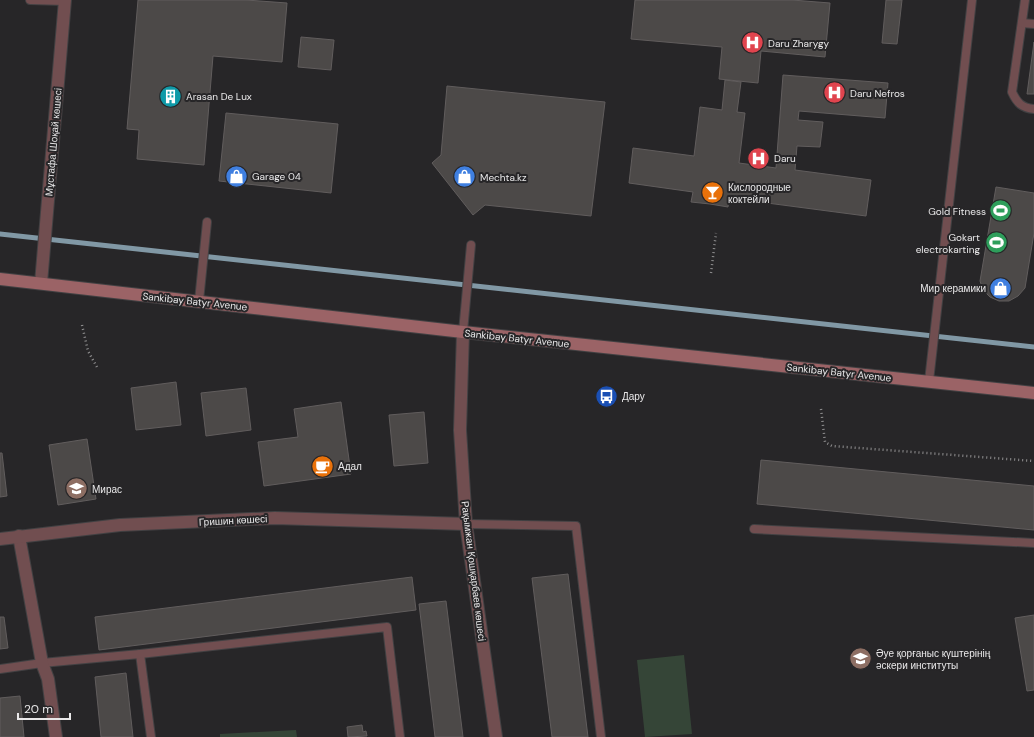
<svg xmlns="http://www.w3.org/2000/svg" width="1034" height="737" viewBox="0 0 1034 737" font-family="'DM Sans',sans-serif">
<rect width="100%" height="100%" fill="#272628"/>
<g fill="#354537">
<path d="M684 655 692 734 645 737 637 660Z"/>
<path d="M296 730 297 737H220V734Z"/>
</g>
<g fill="none" stroke-linecap="round" stroke-linejoin="round">
<path stroke="#8198a5" stroke-width="5" d="M0 234 1034 347"/>
</g>
<g fill="#4c4948" stroke="#615d5d">
<path d="M138 0H246L287 3 282 62 213 56 204 165 137 159 139 130 127 129Z"/>
<path d="M635 0H792L830 3 825 57 761 51 758 83 719 79 722 47 631 39Z"/>
<path d="M886 0H902L897 44 882 43Z"/>
<path d="M301 37 334 40 331 70 298 67Z"/>
<path d="M1034 42V94H1027Z"/>
<path d="M783 75 888 83 885 118 799 111 798 120 823 122 820 147 797 146 795 170 871 180 866 216 729 198 728 207 710 204 691 202 693 192 629 183 633 148 694 156 700 107 722 110 725 80 741 82 737 112 745 113 739 163 776 168Z"/>
<path d="M447 86 605 102 591 216 485 205 473 215 432 163 441 155Z"/>
<path d="M226 113 338 124 331 193 219 181Z"/>
<path d="M996 187 1034 193V233L1025 288 1018 296 1009 301H999L990 297 983 290 980 281Z"/>
<path d="M176 382 181 425 136 430 131 388Z"/>
<path d="M246 388 251 430 206 436 201 393Z"/>
<path d="M341 402 351 474 264 486 258 442 298 437 294 409Z"/>
<path d="M424 412 428 463 394 466 389 415Z"/>
<path d="M87 439 96 499 58 505 49 445Z"/>
<path d="M0 453H2L7 496 0 497Z"/>
<path d="M761 460 1034 486V530L757 504Z"/>
<path d="M568 574 588 737H552L532 578Z"/>
<path d="M412 577 416 610 99 650 95 617Z"/>
<path d="M446 601 463 737H435L419 604Z"/>
<path d="M1034 615V690L1027 691 1015 618Z"/>
<path d="M0 617H4L8 648 0 649Z"/>
<path d="M126 673 133 737H101L95 677Z"/>
<path d="M20 696 24 737H0V698Z"/>
<path d="M362 725 363 732 366 731 367 736 348 737 347 727Z"/>
</g>
<g fill="none" stroke-linecap="round" stroke-linejoin="round">
<defs>
<g id="service">
<path d="M30 0 65 1"/>
<path d="M1025 0 1012 92C1017 103 1022 108 1034 109"/>
<path d="M1022 23 1034 24"/>
<path d="M199 301 207 222"/>
<path d="M463 332 471 245"/>
<path d="M929 381 972 0"/>
<path d="M466 524 576 526 601 737"/>
<path d="M754 529 1034 543"/>
<path d="M140 654 151 737"/>
<path d="M0 669 42 663 140 654 387 627 400 737"/>
</g>
<g id="minor">
<path d="M463 332 460 430 466 524 496 737"/>
<path d="M19 536 42 663 48 679 56 737"/>
<path d="M0 539 120 525 275 518 466 524"/>
</g>
<path id="tertiary" d="M41 283 65 0"/>
<path id="secondary" d="M0 279 463 332 1034 393"/>
</defs>
<use href="#service" stroke="#424143" stroke-width="10"/>
<use href="#minor" stroke="#424143" stroke-width="14"/>
<use href="#tertiary" stroke="#424143" stroke-width="14"/>
<use href="#secondary" stroke="#424143" stroke-width="14"/>
<g stroke="#919091" stroke-width="2.5" stroke-dasharray="1 3" stroke-linecap="butt">
<path d="M711 273 716 233"/>
<path d="M82 325 88 351 98 369"/>
<path d="M821 409 825 442 832 446 1034 461"/>
</g>
<use href="#service" stroke="#714e50" stroke-width="8"/>
<use href="#minor" stroke="#714e50" stroke-width="12"/>
<use href="#tertiary" stroke="#714e50" stroke-width="12"/>
<use href="#secondary" stroke="#9b6366" stroke-width="12"/>
</g>
<defs>
<symbol id="hospital-disc" viewBox="-11 -11 22 22"><circle r="9.5" fill="#e0444e" stroke="#272628"/><path d="M-5-5h3v3.5h4V-5h3V5h-3V1.5h-4V5h-3Z" fill="#fff"/></symbol>
<symbol id="building-disc" viewBox="-11 -11 22 22"><circle r="9.5" fill="#0f9aa8" stroke="#272628"/><path d="M-4-6H4V6H1V3H-1V6H-4ZM-2.5-4.3h1.7v1.8h-1.7ZM.8-4.3h1.7v1.8H.8ZM-2.5-1h1.7V.8h-1.7ZM.8-1h1.7V.8H.8Z" fill="#fff"/></symbol>
<symbol id="shop-disc" viewBox="-11 -11 22 22"><circle r="9.5" fill="#3f7fe0" stroke="#272628"/><path d="M-5-2.5h2.3a2.7 3.5 0 0 1 5.4 0H5L5.5 6h-11ZM-1.5-2.5h3a1.5 2.3 0 0 0-3 0Z" fill="#fff"/></symbol>
<symbol id="bar-disc" viewBox="-11 -11 22 22"><circle r="9.5" fill="#e8710a" stroke="#272628"/><path d="M-6-5H6L.8 .8V4.5H3.5V6h-7V4.5H-.8V.8Z" fill="#fff"/></symbol>
<symbol id="stadium-disc" viewBox="-11 -11 22 22"><circle r="9.5" fill="#2e9e5b" stroke="#272628"/><path d="M0-5a6.5 5 0 1 0 0 10a6.5 5 0 1 0 0-10ZM-3.5-1.8h7v3.6h-7Z" fill="#fff"/></symbol>
<symbol id="bus-disc" viewBox="-11 -11 22 22"><circle r="9.5" fill="#1a4fb4" stroke="#272628"/><path d="M-5-6H5V4H4V6H2V4H-2V6H-4V4H-5ZM-3.5-4V0h7V-4ZM-3.5 1.2v1.5H-2V1.2ZM2 1.2v1.5H3.5V1.2Z" fill="#fff"/></symbol>
<symbol id="cafe-disc" viewBox="-11 -11 22 22"><circle r="9.5" fill="#e8710a" stroke="#272628"/><path d="M-5.5-4.5H6V0H3Q3 3.5 0 3.5H-2.5Q-5.5 3.5-5.5 0ZM3-3.2v2h1.7v-2ZM-6 4.5H4V6H-6Z" fill="#fff"/></symbol>
<symbol id="school-disc" viewBox="-11 -11 22 22"><circle r="9.5" fill="#8d6e63" stroke="#272628"/><path d="M0-5L7-2L0 1L-7-2ZM-4 1L0 2.5L4 1V4Q0 6-4 4Z" fill="#fff"/></symbol>
<symbol id="university-disc" viewBox="-11 -11 22 22"><circle r="9.5" fill="#8d6e63" stroke="#272628"/><path d="M0-5L7-2L0 1L-7-2ZM-4 1L0 2.5L4 1V4Q0 6-4 4Z" fill="#fff"/></symbol>
</defs>
<g fill-rule="evenodd">
<use href="#hospital-disc" x="740" y="30" width="25" height="25"/>
<use href="#hospital-disc" x="822" y="80" width="25" height="25"/>
<use href="#building-disc" x="158" y="84" width="25" height="25"/>
<use href="#hospital-disc" x="746" y="146" width="25" height="25"/>
<use href="#shop-disc" x="224" y="164" width="25" height="25"/>
<use href="#shop-disc" x="452" y="164" width="25" height="25"/>
<use href="#bar-disc" x="700" y="180" width="25" height="25"/>
<use href="#stadium-disc" x="988" y="198" width="25" height="25"/>
<use href="#stadium-disc" x="984" y="230" width="25" height="25"/>
<use href="#shop-disc" x="988" y="276" width="25" height="25"/>
<use href="#bus-disc" x="594" y="384" width="25" height="25"/>
<use href="#cafe-disc" x="310" y="454" width="25" height="25"/>
<use href="#school-disc" x="64" y="476" width="25" height="25"/>
<use href="#university-disc" x="848" y="646" width="25" height="25"/>
</g>
<g text-anchor="middle" stroke-width="4" stroke-linejoin="round" paint-order="stroke">
<g font-size="10" fill="#e9e8e9" stroke="#272628" text-anchor="start">
<text x="768" y="47">Daru Zharygy</text>
<text x="850" y="97">Daru Nefros</text>
<text x="186" y="100">Arasan De Lux</text>
<text x="774" y="162">Daru</text>
<text x="252" y="180">Garage 04</text>
<text x="480" y="181">Mechta.kz</text>
<text x="728" y="191">Кислородные<tspan x="728" dy="12">коктейли</tspan></text>
<text x="986" y="215" text-anchor="end">Gold Fitness</text>
<text x="980" y="241" text-anchor="end">Gokart<tspan x="980" dy="12">electrokarting</tspan></text>
<text x="986" y="292" text-anchor="end">Мир керамики</text>
<text x="622" y="400">Дару</text>
<text x="338" y="470">Адал</text>
<text x="92" y="493">Мирас</text>
<text x="876" y="657">Әуе қорғаныс күштерінің<tspan x="876" dy="12">әскери институты</tspan></text>
</g>
<g font-size="10" fill="#e9e8e9" stroke="#272628">
<text transform="translate(53 142) rotate(-85)" y="4">Мұстафа Шоқай көшесі</text>
<text transform="translate(195 301) rotate(6)" y="4">Sankibay Batyr Avenue</text>
<text transform="translate(517 338) rotate(6)" y="4">Sankibay Batyr Avenue</text>
<text transform="translate(839 372) rotate(6)" y="4">Sankibay Batyr Avenue</text>
<text transform="translate(233 520) rotate(-3)" y="4">Гришин көшесі</text>
<text transform="translate(474 571) rotate(83)" y="4">Рақымжан Қошқарбаев көшесі</text>
</g>
</g>
<path d="M18 713v6h52v-6" fill="none" stroke="#e9e8e9" stroke-width="2"/>
<text x="24" y="713" font-size="12" fill="#e9e8e9" stroke="#272628" stroke-width="3" paint-order="stroke">20 m</text>
</svg>
